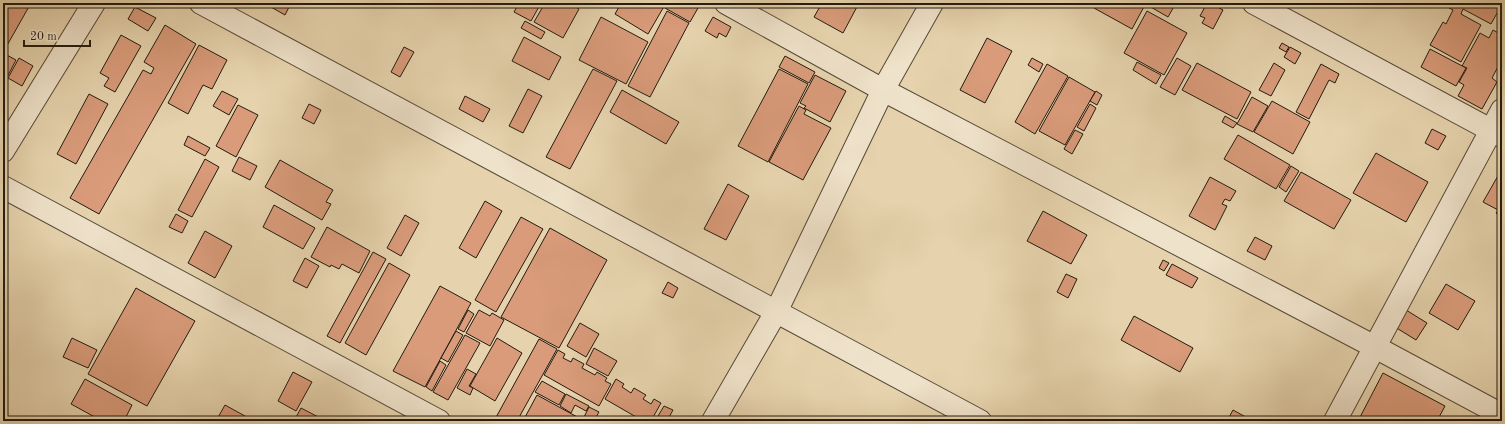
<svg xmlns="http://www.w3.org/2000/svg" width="1505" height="424" viewBox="0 0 1505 424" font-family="'Old Standard TT',serif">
<rect width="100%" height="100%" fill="#e6d3ad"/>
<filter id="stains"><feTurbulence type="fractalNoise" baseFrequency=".005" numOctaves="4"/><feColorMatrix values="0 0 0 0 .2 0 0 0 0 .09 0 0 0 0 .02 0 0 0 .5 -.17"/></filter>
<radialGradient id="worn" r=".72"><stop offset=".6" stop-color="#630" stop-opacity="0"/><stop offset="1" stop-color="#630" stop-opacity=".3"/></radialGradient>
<g fill="#d99b7a" stroke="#231b0f">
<path d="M3 3H31L5 49 3 48Z"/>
<path d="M264 3H291L285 15Z"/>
<path d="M519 3H541L531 21 514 12Z"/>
<path d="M545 3H569L579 9 563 38 534 22Z"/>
<path d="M593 3H605L602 8Z"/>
<path d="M621 3H666L648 34 615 14Z"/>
<path d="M668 3H688L698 8 690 22 665 8Z"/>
<path d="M822 3H859L843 33 814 17Z"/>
<path d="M1096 3H1146L1132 29 1094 8Z"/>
<path d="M1151 3H1176L1168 17 1149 6Z"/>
<path d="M1207 3H1210L1223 10 1213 29 1202 23 1205 18 1200 16Z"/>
<path d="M1452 3H1496L1501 6 1491 24 1463 9 1461 14 1481 25 1461 62 1430 45 1443 22 1446 24 1453 10 1449 8Z"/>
<path d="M135 7 156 18 148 31 128 19Z"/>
<path d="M667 11 689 23 650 97 628 86Z"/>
<path d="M1147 11 1187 33 1164 75 1124 53Z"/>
<path d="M601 17 648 42 626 84 579 60Z"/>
<path d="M713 17 731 27 726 37 719 33 717 38 705 31Z"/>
<path d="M525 21 545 32 541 39 521 28Z"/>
<path d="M165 25 196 44 99 214 70 198 143 70 151 74 154 68 144 62Z"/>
<path d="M1493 30 1502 35V59L1492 78 1497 82 1482 109 1458 96 1464 85 1459 82 1467 68 1462 66 1480 33 1489 38Z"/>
<path d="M121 35 141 46 115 92 104 86 109 78 100 73Z"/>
<path d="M524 37 561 57 549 80 512 61Z"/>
<path d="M987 38 1012 51 985 103 960 90Z"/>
<path d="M1282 43 1289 47 1286 52 1279 48Z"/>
<path d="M199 45 227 60 212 89 203 85 188 114 168 103Z"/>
<path d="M404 47 414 52 400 77 391 72Z"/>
<path d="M1290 47 1301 53 1295 64 1284 57Z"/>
<path d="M1430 49 1466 68 1456 86 1421 67Z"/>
<path d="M3 53 16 60 5 81 3 80Z"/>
<path d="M785 56 815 72 809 83 779 67Z"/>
<path d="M19 58 33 66 22 86 8 78Z"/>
<path d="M1032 58 1043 64 1039 72 1028 65Z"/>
<path d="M1177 58 1191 66 1175 95 1160 87Z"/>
<path d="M1137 62 1161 75 1156 84 1133 70Z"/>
<path d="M1197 63 1251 92 1237 119 1182 90Z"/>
<path d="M1274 63 1285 70 1271 96 1259 90Z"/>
<path d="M1047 64 1068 76 1035 134 1015 122Z"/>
<path d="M1321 64 1339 74 1335 83 1329 80 1309 119 1296 112Z"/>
<path d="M593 69 617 81 570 169 546 157Z"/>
<path d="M779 69 808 84 768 162 738 146Z"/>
<path d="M815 75 846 91 830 122 804 108 806 106 800 103Z"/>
<path d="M1069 77 1095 92 1065 145 1039 131Z"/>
<path d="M528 89 542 96 523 133 509 126Z"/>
<path d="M622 90 679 122 666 144 610 112Z"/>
<path d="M222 91 238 99 229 115 213 106Z"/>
<path d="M1096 91 1102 95 1097 105 1090 101Z"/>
<path d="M89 94 108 104 76 164 57 154Z"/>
<path d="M465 96 490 109 483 122 459 109Z"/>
<path d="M1252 97 1268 106 1253 132 1237 124Z"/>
<path d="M1272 101 1310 122 1293 154 1254 132Z"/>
<path d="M309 104 321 110 314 124 302 118Z"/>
<path d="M1090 104 1096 108 1084 131 1077 127Z"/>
<path d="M238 105 258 115 236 157 216 146Z"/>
<path d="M799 106 806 110 804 114 831 128 803 180 769 162Z"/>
<path d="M1225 116 1237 123 1233 128 1222 122Z"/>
<path d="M1432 129 1446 136 1438 150 1425 143Z"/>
<path d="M1075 130 1083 134 1072 154 1064 149Z"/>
<path d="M1238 135 1290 165 1276 189 1224 159Z"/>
<path d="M188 136 210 148 205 156 184 145Z"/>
<path d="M1376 153 1428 182 1406 222 1353 193Z"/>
<path d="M239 157 257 166 250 180 232 171Z"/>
<path d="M205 159 219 167 192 217 178 210Z"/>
<path d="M280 160 333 190 326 202 331 204 322 220 265 187Z"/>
<path d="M1291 166 1299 171 1286 192 1279 187Z"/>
<path d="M1301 172 1351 200 1334 229 1284 201Z"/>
<path d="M1499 174 1502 176V217L1496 213 1498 210 1483 202Z"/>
<path d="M1210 177 1236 191 1230 201 1225 199 1222 204 1227 206 1215 230 1189 216Z"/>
<path d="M728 184 749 196 726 240 704 229Z"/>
<path d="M485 201 502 211 476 258 459 248Z"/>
<path d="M274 205 315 228 303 249 263 227Z"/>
<path d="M1043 211 1087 235 1071 264 1027 241Z"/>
<path d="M176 214 188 221 182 233 169 227Z"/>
<path d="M405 215 419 223 401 256 387 248Z"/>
<path d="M521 217 543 229 496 312 475 300Z"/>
<path d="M327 227 370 251 359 273 342 264 339 269 331 265 330 267 311 257Z"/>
<path d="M550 228 607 260 559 348 501 317Z"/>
<path d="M205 231 232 246 215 278 188 263Z"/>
<path d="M1255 237 1272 246 1265 260 1247 251Z"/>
<path d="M373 252 386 259 340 343 327 336Z"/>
<path d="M305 258 319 266 307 288 293 281Z"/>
<path d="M1163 260 1169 263 1164 271 1159 268Z"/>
<path d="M389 263 410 275 366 355 345 343Z"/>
<path d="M1172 264 1198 278 1192 288 1166 275Z"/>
<path d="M1066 274 1077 279 1068 298 1057 292Z"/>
<path d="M668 282 678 288 673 298 662 293Z"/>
<path d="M1446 284 1475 301 1458 330 1429 313Z"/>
<path d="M440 286 471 303 425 387 393 371Z"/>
<path d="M136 288 195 321 147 406 88 374Z"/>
<path d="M468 310 474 314 464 332 458 329Z"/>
<path d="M479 310 490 316 492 313 504 320 490 346 466 333Z"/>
<path d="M1406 310 1427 323 1416 340 1395 327Z"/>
<path d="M1134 316 1193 348 1180 372 1121 340Z"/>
<path d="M580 323 599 334 586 357 567 346Z"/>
<path d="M456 331 463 335 448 362 441 358Z"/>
<path d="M465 335 480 343 448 400 433 392Z"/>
<path d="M72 338 97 350 88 368 63 357Z"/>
<path d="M497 338 522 353 495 401 470 386Z"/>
<path d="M539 339 557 349 517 421H494Z"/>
<path d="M594 348 617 361 608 376 586 364Z"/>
<path d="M558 350 565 354 563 358 571 362 573 358 584 364 582 368 595 375 597 372 607 378 605 381 611 384 599 406 544 375Z"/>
<path d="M440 361 446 365 432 391 426 387Z"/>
<path d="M467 369 476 374 469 386 473 388 470 395 457 388Z"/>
<path d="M293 372 312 382 296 411 278 401Z"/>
<path d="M1383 373 1445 406 1437 421H1358Z"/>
<path d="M85 379 132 405 124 421H102L71 404Z"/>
<path d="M616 379 624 384 622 387 631 393 634 388 646 395 643 399 651 404 654 399 661 403 651 421H643L605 399Z"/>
<path d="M542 381 565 394 559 405 535 392Z"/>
<path d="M566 394 589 406 586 411 575 405 571 413 560 406Z"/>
<path d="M537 395 581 419 579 421H523Z"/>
<path d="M225 405 254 421H216Z"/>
<path d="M664 406 673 410 667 421H655Z"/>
<path d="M589 407 599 412 594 421H582Z"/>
<path d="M301 408 326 421H294Z"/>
<path d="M1233 410 1253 421H1227Z"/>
</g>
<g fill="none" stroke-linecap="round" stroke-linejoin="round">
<defs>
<g id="minor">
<path d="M726 3 883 90 1375 347 1502 415"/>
<path d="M1254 3 1502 136"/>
<path d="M3 151 94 3"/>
<path d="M3 187 439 421"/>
<path d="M713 421 776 312 883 90 932 3"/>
<path d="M1335 421 1502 110"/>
</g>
<path id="tertiary" d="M201 3 980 421"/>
</defs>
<use href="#minor" stroke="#544936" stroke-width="24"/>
<use href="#tertiary" stroke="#544936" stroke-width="24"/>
<use href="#minor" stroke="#efe2ca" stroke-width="22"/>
<use href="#tertiary" stroke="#efe2ca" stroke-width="22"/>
</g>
<rect width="1505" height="424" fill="none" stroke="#e6d3ad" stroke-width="16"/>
<rect x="4" y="4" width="1497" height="416" fill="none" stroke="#231b0f" stroke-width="2"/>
<rect x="8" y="8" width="1489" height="408" fill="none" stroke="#231b0f"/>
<path d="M24 40v6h66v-6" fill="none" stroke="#231b0f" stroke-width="2"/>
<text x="30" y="40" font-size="12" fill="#231b0f" stroke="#efe2ca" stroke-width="3" paint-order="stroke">20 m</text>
<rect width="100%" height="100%" filter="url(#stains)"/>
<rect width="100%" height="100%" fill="url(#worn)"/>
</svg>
